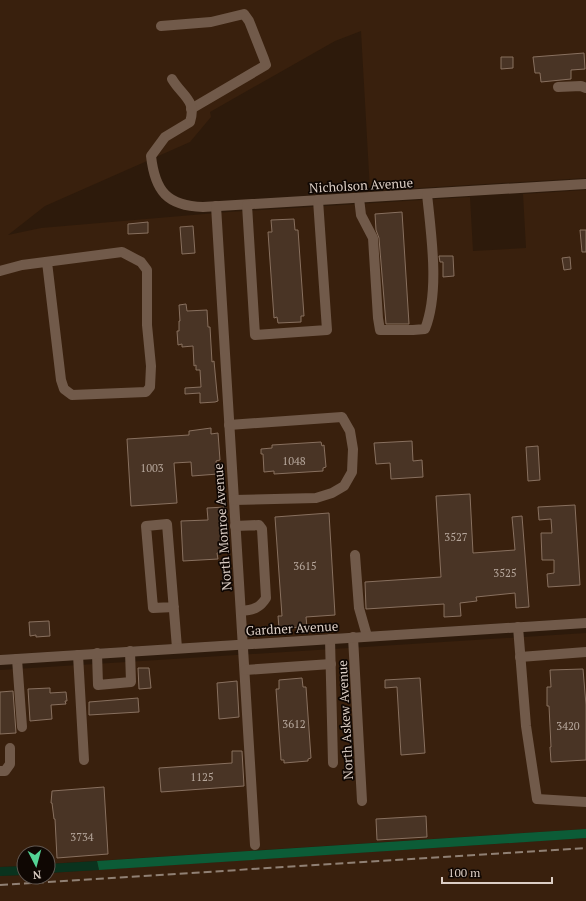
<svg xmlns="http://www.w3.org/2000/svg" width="586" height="901" viewBox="0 0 586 901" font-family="'PT Serif',serif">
<rect width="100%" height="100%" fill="#2d1a0b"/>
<g fill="#39200d">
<path d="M0 0H586V178L370 191 361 31 335 41 210 112 211 117 190 142 45 206 8 235 41 228 228 212 470 197 473 251 526 248 523 194 586 190V618L0 655Z"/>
<path d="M586 633V829L48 864V853H24V866L0 867V670Z"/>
<path d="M586 838V901H0V876L24 875V877H48V873Z"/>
</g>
<g fill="#0a331e">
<path d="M97 861 99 870 48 873V864Z"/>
<path d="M24 866V875L0 876V867Z"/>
</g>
<path fill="#0c5c37" d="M586 829V838L99 870 97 861Z"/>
<g fill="#493425" stroke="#88705f">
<path d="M584 53 585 69 571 70V79L541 82 540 73H535L533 57Z"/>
<path d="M501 57H513V68L501 69Z"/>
<path d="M402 212 409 324H386L379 238 376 230 375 214Z"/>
<path d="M294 219 295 230H298L304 316H301V322L278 323 277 317 274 318 268 232H272L271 220Z"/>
<path d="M148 222V233L128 234V224Z"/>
<path d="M193 226 195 253 182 254 180 227Z"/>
<path d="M580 230H586V252H582Z"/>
<path d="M439 256H453L454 276 443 277V262H440Z"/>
<path d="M570 257 571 269 564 270 562 258Z"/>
<path d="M186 304 187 311 207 310 208 327H210L212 362 214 361 217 393 218 401 215 402 200 403V393L185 394V388L201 387 200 370H196V365L194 366 193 346 182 347V344L178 345 177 331H179V321H180L179 305Z"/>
<path d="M211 428V434L218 433 220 460 216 461 218 474 192 476 191 462 174 463 177 503 131 506 127 439 189 435V431Z"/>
<path d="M412 441 413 461 422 460 423 477 391 479 390 463 376 464 374 443Z"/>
<path d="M321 442 322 446 324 445 326 467 323 468V471L274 474V471L264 472 263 454H261V449L272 448V445Z"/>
<path d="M538 446 540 480 528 481 526 447Z"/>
<path d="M470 494 473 553 515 550 512 517 522 516 529 607 516 608 515 593 476 597 477 601 460 603 461 616 444 617V604L366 609 365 582 441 577 436 496Z"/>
<path d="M575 505 580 585 548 587 547 574 554 573V560H542L541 533H552L551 519 539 520 538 507Z"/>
<path d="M225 507 227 552 217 553 218 559 183 561 181 521 208 520 207 508Z"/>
<path d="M329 513 335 615 306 617 307 627 279 628 278 616H282L275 517Z"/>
<path d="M49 621 50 636 36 637V635L30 636 29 622Z"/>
<path d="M138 668H149L151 688 139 689Z"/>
<path d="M583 669 586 705V760L551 762 550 747H551L549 706H547V687H551L550 670Z"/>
<path d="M302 678 303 687H306L311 758 308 759V761L284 763V760H281L276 689H279V680Z"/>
<path d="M420 678 425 753 401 755 397 687 385 688V680Z"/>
<path d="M237 681 239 717 219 719 217 683Z"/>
<path d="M50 688V693L66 692 67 701H65L66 704 51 705 52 719 30 721 28 689Z"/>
<path d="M13 691 16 733 0 734V692Z"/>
<path d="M138 698 139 712 89 715V702Z"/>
<path d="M232 751H242L244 786 161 792 159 768 232 763Z"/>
<path d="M104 787 108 854 57 858 55 819H54L52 803H51L52 791Z"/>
<path d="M426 816 427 837 377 840 376 819Z"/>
</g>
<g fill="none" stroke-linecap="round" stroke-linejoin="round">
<g stroke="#715a4a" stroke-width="10">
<path d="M161 26 211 22 244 14 249 21 264 59 266 65 191 109"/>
<path d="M172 79C182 96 197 100 190 122L165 137 151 156C155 191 167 206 203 207L586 184"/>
<path d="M558 87 581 86 586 88"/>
<path d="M359 198 361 215 373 238 378 318 380 330H413L425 329C440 291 431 234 427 194"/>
<path d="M247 205 255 335 327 330 318 200"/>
<path d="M216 206 255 845"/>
<path d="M0 271 22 265 122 252 141 262 147 270V325L151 366 150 387 146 392 72 395 64 389 61 380 47 262"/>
<path d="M229 425 342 417 350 431 353 449 352 472 344 486 332 493 316 498 234 500"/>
<path d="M235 526 259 525 262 529 266 598C260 608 253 610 241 611"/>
<path d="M355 555 359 608 367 636"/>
<path d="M174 607 153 608 146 526 167 524 177 648"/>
<path d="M518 627 526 726 537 799 586 802"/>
<path d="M353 637 362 801"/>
<path d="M330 639 333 763"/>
<path d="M97 653 98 685 131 682 130 651"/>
<path d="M78 655 84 760"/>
<path d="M520 657 586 652"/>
<path d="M17 659 22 727"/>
<path d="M0 660 586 623"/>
<path d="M245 670 331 664"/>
<path d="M0 771H5L10 764V748"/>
</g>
<path stroke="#908074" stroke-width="2" stroke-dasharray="8 4" stroke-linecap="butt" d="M0 885 586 848"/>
</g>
<g text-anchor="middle" stroke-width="3.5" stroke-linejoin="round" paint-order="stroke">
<g font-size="11" fill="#b7a89d">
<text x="294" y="465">1048</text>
<text x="152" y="472">1003</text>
<text x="456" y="541">3527</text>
<text x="305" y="570">3615</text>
<text x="505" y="577">3525</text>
<text x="294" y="728">3612</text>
<text x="568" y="730">3420</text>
<text x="202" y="781">1125</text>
<text x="82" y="841">3734</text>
</g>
<g font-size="13" fill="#dccec5" stroke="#0f0703">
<text transform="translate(361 185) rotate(-3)" y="5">Nicholson Avenue</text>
<text transform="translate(222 527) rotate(-94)" y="5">North Monroe Avenue</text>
<text transform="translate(292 628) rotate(-3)" y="5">Gardner Avenue</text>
<text transform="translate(345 720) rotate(-93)" y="5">North Askew Avenue</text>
</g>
</g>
<g transform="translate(36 865) rotate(174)"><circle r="19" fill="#0f0703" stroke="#615751"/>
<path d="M0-3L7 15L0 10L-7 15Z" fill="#54d395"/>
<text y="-6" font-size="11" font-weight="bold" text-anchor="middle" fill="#dccec5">N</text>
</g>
<path d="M442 877v6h110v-6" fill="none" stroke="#dccec5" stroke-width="2"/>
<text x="448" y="877" font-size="12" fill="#dccec5" stroke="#0f0703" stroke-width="3" paint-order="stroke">100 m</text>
</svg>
